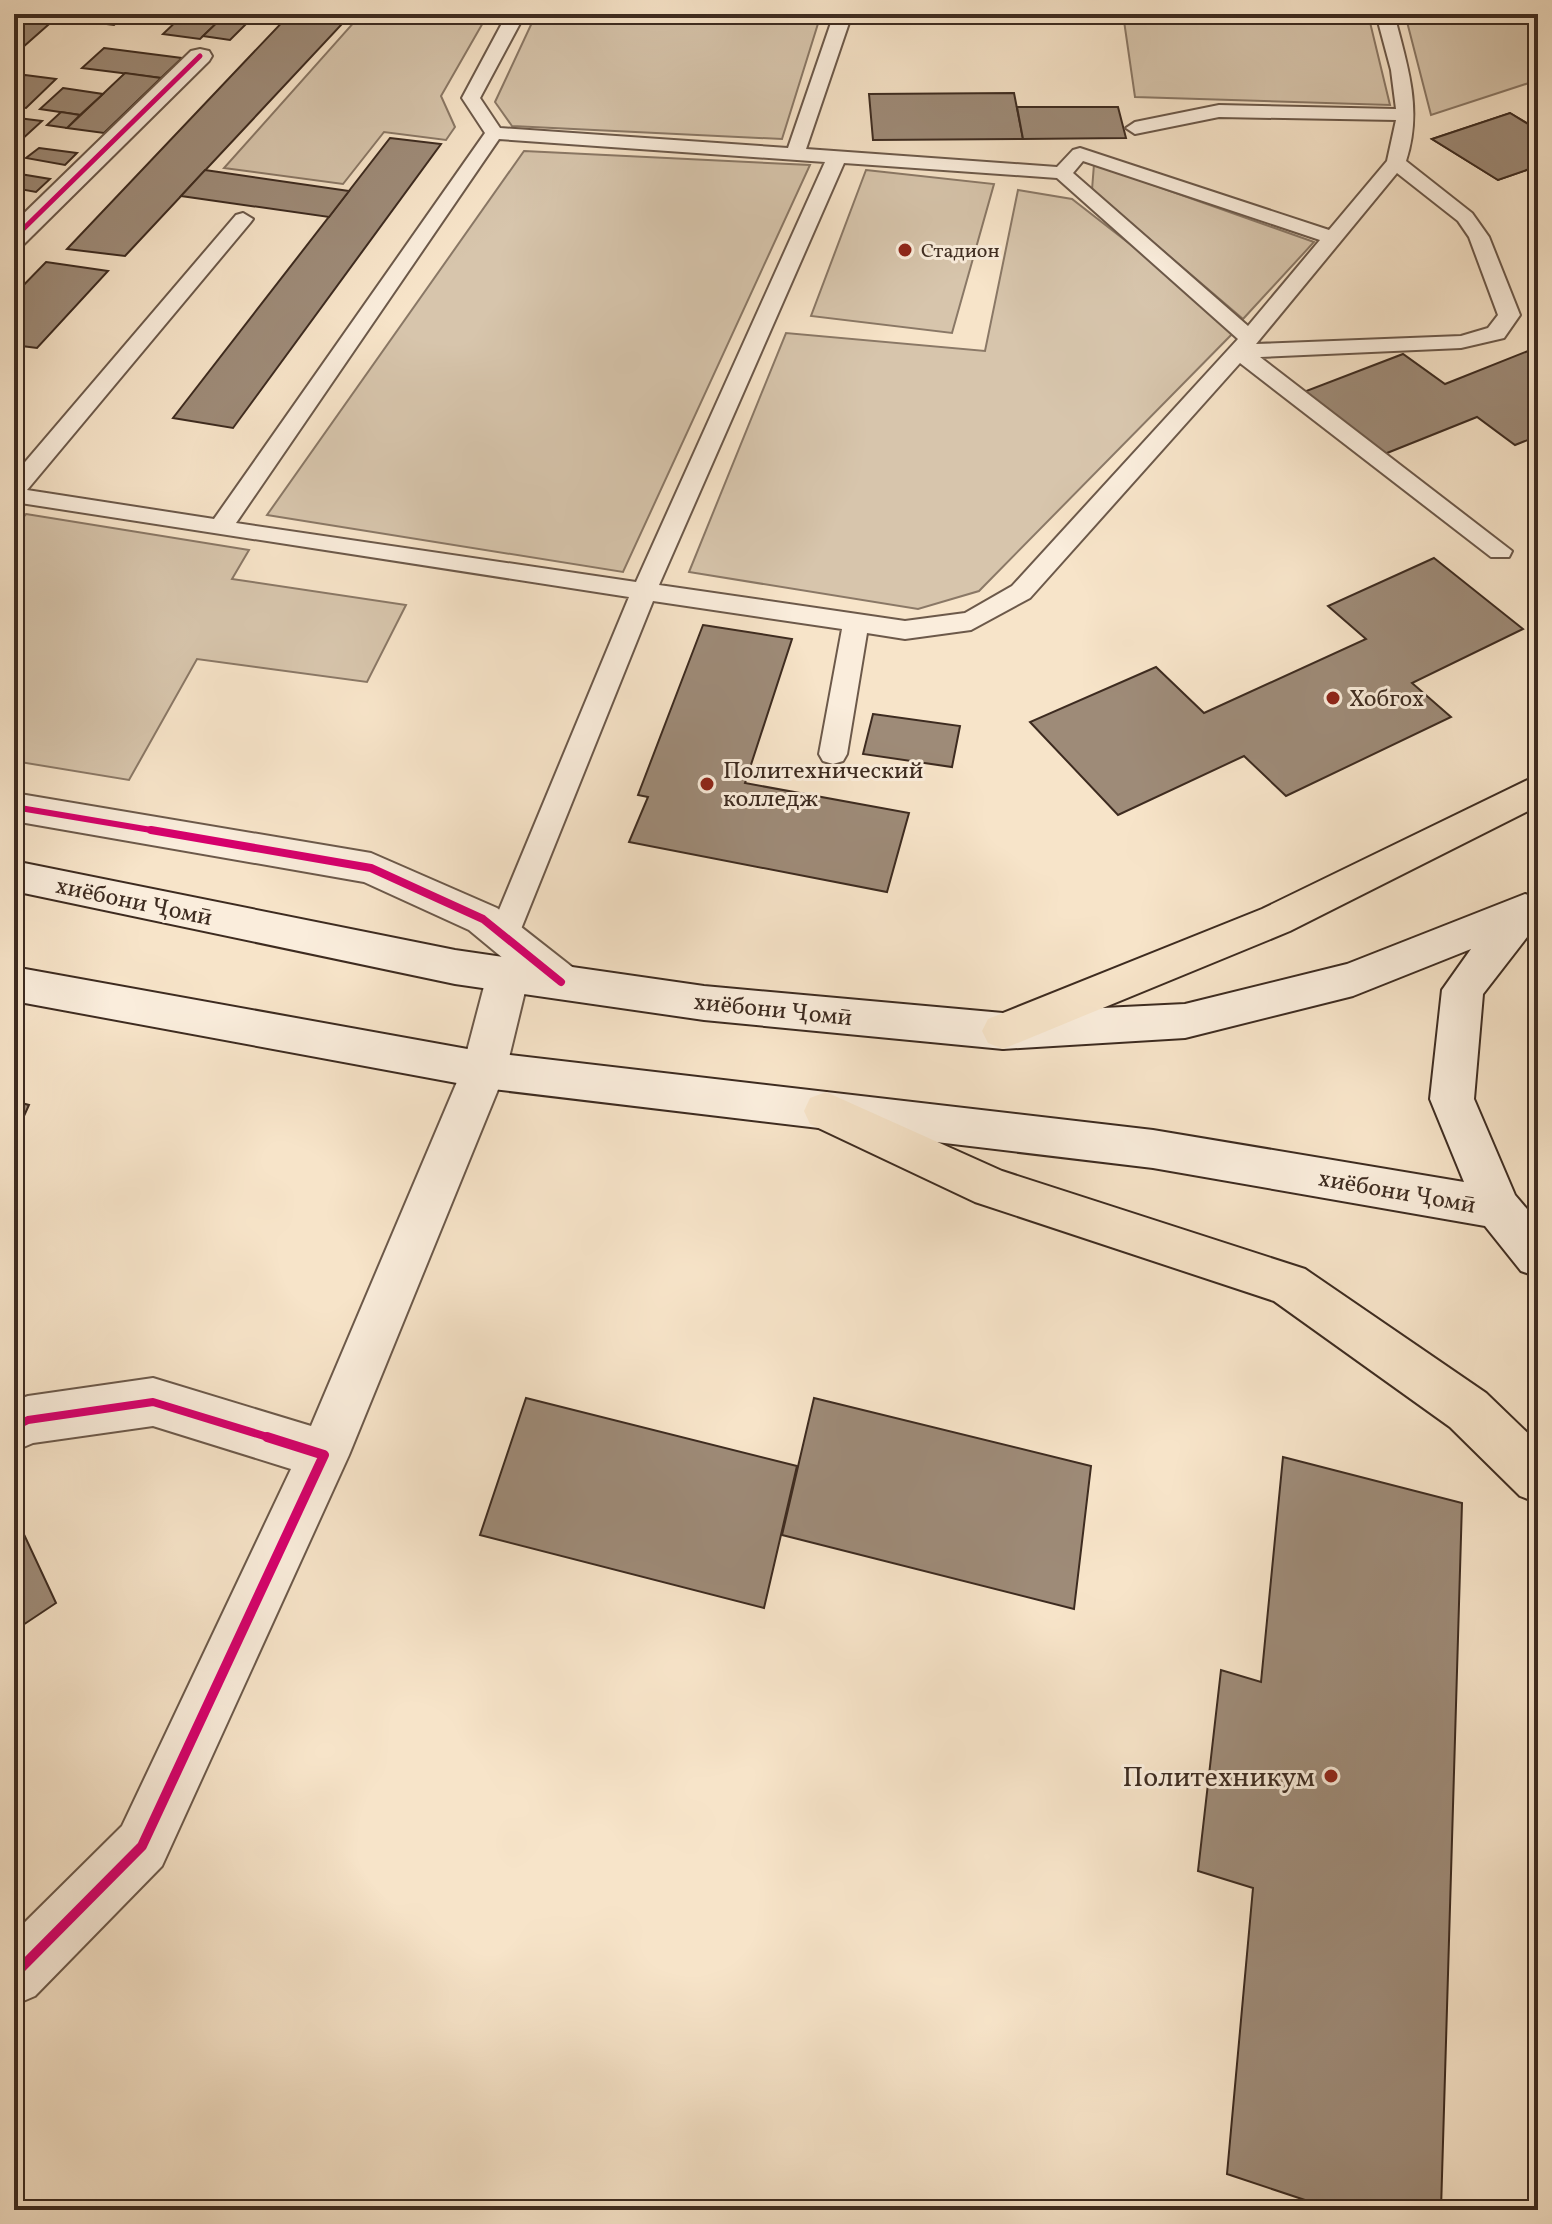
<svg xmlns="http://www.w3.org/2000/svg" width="1552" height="2224" viewBox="0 0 1552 2224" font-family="Vollkorn,serif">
<rect width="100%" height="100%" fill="#f7e4c9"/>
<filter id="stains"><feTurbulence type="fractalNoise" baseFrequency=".0025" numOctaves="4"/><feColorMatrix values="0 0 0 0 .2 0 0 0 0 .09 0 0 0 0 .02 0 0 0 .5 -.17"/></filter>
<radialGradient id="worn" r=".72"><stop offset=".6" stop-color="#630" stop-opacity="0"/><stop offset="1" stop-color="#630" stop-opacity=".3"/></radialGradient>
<g fill="#d7c5ac" stroke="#8a7866" stroke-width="2">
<path d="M332 14H488L441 96 455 127 446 140 384 132 343 184 224 168 357 19Z"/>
<path d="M536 14H821L782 139 512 126 495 102Z"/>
<path d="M1123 14H1368L1390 105 1135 97Z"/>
<path d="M1405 14H1538V80L1431 115Z"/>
<path d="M524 151 810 165 623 572 267 515Z"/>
<path d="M1094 164 1314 242 1243 319 1092 190Z"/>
<path d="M866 170 994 184 952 333 811 316Z"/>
<path d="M1018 190 1072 199 1238 328 979 591 918 609 689 572 786 333 985 351Z"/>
<path d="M26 514 249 550 232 579 406 605 367 682 197 659 129 780 14 761V530Z"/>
</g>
<g fill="#9e8b78" stroke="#3d2b20" stroke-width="2">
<path d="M14 14H27L56 18 14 55Z"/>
<path d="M46 14H126L114 25 43 16Z"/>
<path d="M184 14H202L223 17 200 39 163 34Z"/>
<path d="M226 14H256L230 40 203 36Z"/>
<path d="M289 15 342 24 125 256 67 249Z"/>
<path d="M104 48 182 58 161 78 82 68Z"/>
<path d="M125 73 161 78 104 133 67 128Z"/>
<path d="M25 75 56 79 26 108 14 106V85Z"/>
<path d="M63 88 103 94 80 115 40 109Z"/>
<path d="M1014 93 1023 139 873 140 869 94Z"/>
<path d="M1017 107H1118L1126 138 1023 139Z"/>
<path d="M61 112 80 115 67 128 47 125Z"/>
<path d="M1510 113 1538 130V166L1498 180 1432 139Z"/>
<path d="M1510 113 1538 130V166L1498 180 1432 139Z"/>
<path d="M18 118 42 121 19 142 14 141V121Z"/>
<path d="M390 138 441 144 233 428 173 418Z"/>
<path d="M39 148 77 153 65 165 26 158Z"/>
<path d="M205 170 349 191 329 217 181 196Z"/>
<path d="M14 173 50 179 36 192 14 188Z"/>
<path d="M46 262 108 271 37 348 14 345V295Z"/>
<path d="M1538 347V436L1515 445 1477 417 1382 455 1301 393 1403 354 1445 384Z"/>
<path d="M1434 558 1523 629 1412 683 1451 717 1286 796 1244 756 1118 815 1030 722 1156 667 1204 713 1366 639 1328 606Z"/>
<path d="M703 625 792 639 745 783 909 813 887 892 629 842 648 797 638 795Z"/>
<path d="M873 714 960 726 952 767 863 754Z"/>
<path d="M14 1101 29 1105 14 1138Z"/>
<path d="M526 1398 797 1466 764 1608 480 1535Z"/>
<path d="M814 1398 1091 1466 1074 1609 782 1535Z"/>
<path d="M1283 1457 1462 1503 1441 2210H1335L1227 2174 1253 1888 1198 1871 1221 1670 1261 1682Z"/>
<path d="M14 1513 56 1603 14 1631Z"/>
</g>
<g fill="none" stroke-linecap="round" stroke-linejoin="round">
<defs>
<path id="service" d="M507 14H525L480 98 500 128 788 148 834 14H852L806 149 1057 167 1073 150 1080 148 1329 230 1387 161 1396 120 1219 117 1135 134 1126 128 1135 122 1219 105 1396 109 1391 70 1376 14H1394C1407 65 1423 109 1406 161L1472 213 1489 237 1520 315 1504 338 1461 348 1260 357 1512 551 1509 557H1491L1240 363 1030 598 971 630 905 639 867 633 847 754 843 761 833 764 823 761 819 754 842 629 653 601 519 934 514 942 504 946 494 942 489 934 629 597 14 502V475L236 215 243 213 253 219 250 223 27 490 214 519 485 133 462 98ZM499 139 825 162 636 582 236 523ZM1083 161 1320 240 1248 326 1073 173ZM844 163 1057 178 1238 339 1012 586 965 613 905 621 659 585ZM1397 173 1458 221 1469 237 1498 315 1488 328 1461 336 1256 344Z"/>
<g id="minor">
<path d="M200 49 209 51 212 56 209 61 24 244 14 246V223L191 51Z"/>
<path d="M14 793 371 853 497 908 576 970 582 982 576 994C554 1001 544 992 528 979L506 1070 349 1455 162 1866 35 1996 14 2005V1933L122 1826 291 1469 153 1426 33 1443 14 1451V1401L28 1396 153 1378 311 1426 462 1070 487 975 493 963 504 959 469 930 364 882 14 821Z"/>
</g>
<path id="secondary" d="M14 861 455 950 704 986 1003 1013 1185 1004 1347 964 1525 894 1538 898V923L1483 994 1474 1099 1515 1195 1538 1222V1277L1521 1271 1485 1226 1153 1168 484 1088 14 1001V967L484 1052 1153 1130 1464 1182 1430 1099 1442 990 1471 949 1353 996 1185 1038 1003 1049 704 1020 455 984 14 891Z"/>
<g id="primary">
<path d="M1538 775V806L1290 931 1003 1049 988 1043 982 1031 988 1019 1262 909Z"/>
<path d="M826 1092 1002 1171 1305 1269 1486 1393 1538 1443V1503L1520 1496 1450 1427 1274 1301 975 1202 810 1124 804 1111 810 1098Z"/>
</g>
</defs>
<use href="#service" stroke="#6c594a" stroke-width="4"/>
<use href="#minor" stroke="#6c594a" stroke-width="4"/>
<use href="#secondary" stroke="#3d2b20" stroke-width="4"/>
<use href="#primary" stroke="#3d2b20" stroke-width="4"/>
<use href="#service" fill="#faeddc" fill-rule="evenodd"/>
<use href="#minor" fill="#faeddc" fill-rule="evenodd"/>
<use href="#secondary" fill="#faeddc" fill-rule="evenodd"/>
<use href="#primary" fill="#f7e4c9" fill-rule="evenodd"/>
<defs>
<path id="cycleway-far3" d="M14 238 200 56"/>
<path id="cycleway-far2" d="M14 807 163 832"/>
<g id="cycleway-far1">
<path d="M151 830 371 868 483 919 561 982"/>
<path d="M14 1427 28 1420 153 1402 274 1439"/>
</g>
<path id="cycleway" d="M14 1975 142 1846 324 1455 267 1437"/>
</defs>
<use href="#cycleway-far3" stroke="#faeddc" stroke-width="8"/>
<use href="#cycleway-far2" stroke="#faeddc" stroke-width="10"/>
<use href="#cycleway-far1" stroke="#faeddc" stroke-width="13"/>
<use href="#cycleway" stroke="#faeddc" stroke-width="15"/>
<use href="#cycleway-far3" stroke="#d6006c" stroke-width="5"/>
<use href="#cycleway-far2" stroke="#d6006c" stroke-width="6"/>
<use href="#cycleway-far1" stroke="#d6006c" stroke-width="8"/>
<use href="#cycleway" stroke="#d6006c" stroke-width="10"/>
</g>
<g fill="#8f2418" stroke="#faeddc" stroke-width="3">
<circle cx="905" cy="250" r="8"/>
<circle cx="1333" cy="698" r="8"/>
<circle cx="707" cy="784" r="8"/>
<circle cx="1331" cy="1776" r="8"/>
</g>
<g text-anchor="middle" stroke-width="6" stroke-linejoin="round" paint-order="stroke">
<g font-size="20" fill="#3d2b20" stroke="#faeddc" text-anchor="start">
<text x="921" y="257">Стадион</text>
</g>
<g font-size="24" fill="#3d2b20" stroke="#faeddc" text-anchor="start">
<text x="1349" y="706">Хобгох</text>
<text x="723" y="778">Политехнический<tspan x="723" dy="28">колледж</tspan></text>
</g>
<g font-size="24" fill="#3d2b20" stroke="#faeddc">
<text transform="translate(134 901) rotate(12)" y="8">хиёбони Ҷомӣ</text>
<text transform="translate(773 1009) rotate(6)" y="8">хиёбони Ҷомӣ</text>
<text transform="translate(1397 1191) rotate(10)" y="8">хиёбони Ҷомӣ</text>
</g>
<g font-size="28" fill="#3d2b20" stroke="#faeddc" text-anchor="end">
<text x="1315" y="1786">Политехникум</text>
</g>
</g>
<rect width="1552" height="2224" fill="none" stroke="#f7e4c9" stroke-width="48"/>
<rect x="16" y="16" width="1520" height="2192" fill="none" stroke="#3d2b20" stroke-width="4"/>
<rect x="24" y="24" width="1504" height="2176" fill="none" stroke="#3d2b20" stroke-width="2"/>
<rect width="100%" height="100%" filter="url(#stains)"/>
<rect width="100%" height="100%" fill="url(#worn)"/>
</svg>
